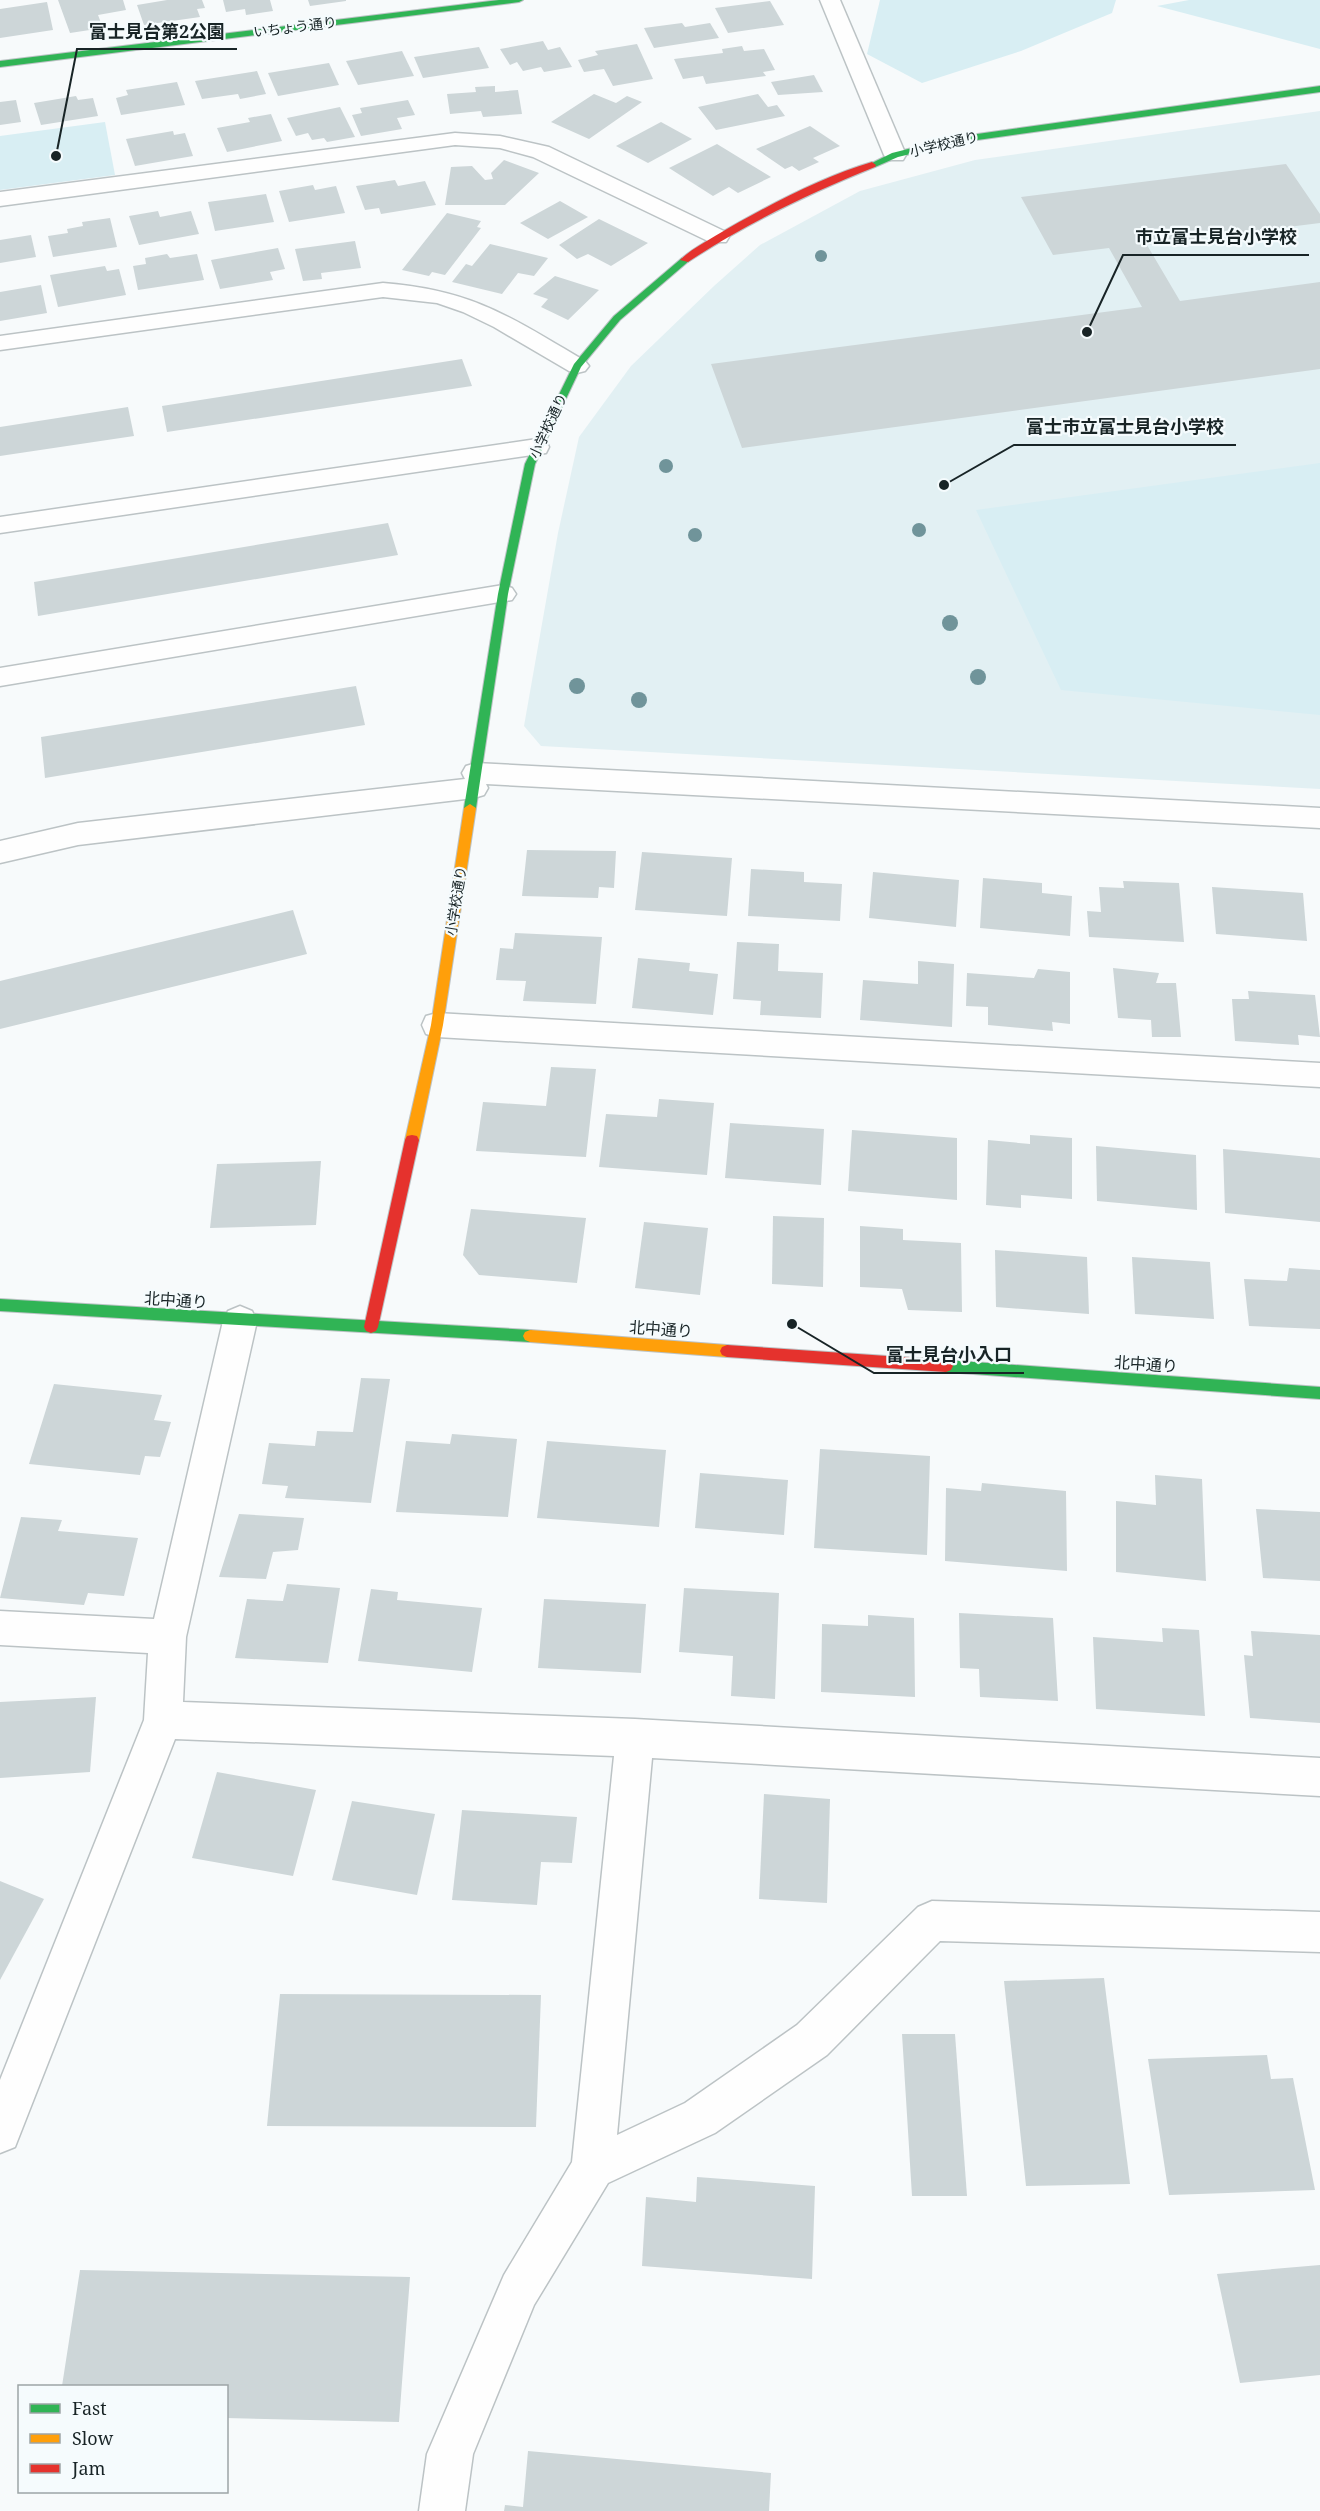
<svg xmlns="http://www.w3.org/2000/svg" width="1320" height="2511" viewBox="0 0 1320 2511" font-family="'Noto Serif','Noto Sans JP',serif">
<rect width="100%" height="100%" fill="#f7fafb"/>
<path fill="#e2f0f3" d="M1320 111V789L541 746 524 726 558 533 579 437 631 366 714 286 760 245 860 191 975 160Z"/>
<g fill="#d8eef3">
<path d="M880 0H1116L1112 13 1021 51 922 83 867 54Z"/>
<path d="M1189 0H1320V49L1157 6Z"/>
<path d="M105 122 115 175 0 190V136Z"/>
<path d="M1320 463V715L1061 690 976 510Z"/>
</g>
<g fill="#cdd6d8">
<path d="M58 0H123L126 10 98 15 103 28 70 33Z"/>
<path d="M167 0H202L205 8 197 9 200 17 144 25 137 5Z"/>
<path d="M223 0H270L273 11 246 15 245 9 226 12Z"/>
<path d="M308 0H346V1L310 6Z"/>
<path d="M770 1 784 25 728 33 715 8Z"/>
<path d="M47 2 53 30 0 38V9Z"/>
<path d="M682 23 685 27 710 23 719 38 654 48 644 28Z"/>
<path d="M543 41 548 50 560 47 572 67 544 72 541 67 523 71 517 62 510 65 500 49Z"/>
<path d="M637 44 653 79 613 86 604 69 584 72 578 60 598 55 595 51Z"/>
<path d="M742 46 744 51 764 49 775 70 763 72 766 76 706 84 703 76 683 79 674 59 723 53 722 49Z"/>
<path d="M479 47 489 68 423 78 414 57Z"/>
<path d="M402 51 414 76 358 85 346 61Z"/>
<path d="M329 63 339 85 278 96 268 73Z"/>
<path d="M257 71 266 94 240 99 238 94 202 99 195 81Z"/>
<path d="M814 75 823 92 778 95 771 82Z"/>
<path d="M177 82 185 105 121 115 116 98 128 95 126 90Z"/>
<path d="M495 86V92L518 90 522 114 483 117 481 111 450 114 447 94 476 92 475 87Z"/>
<path d="M594 94 616 103 627 96 642 102 589 139 551 122Z"/>
<path d="M758 94 768 107 777 105 785 116 716 130 698 107Z"/>
<path d="M76 96 78 100 93 98 98 116 41 125 34 103Z"/>
<path d="M16 100 21 122 0 125V102Z"/>
<path d="M408 100 415 115 397 118 402 129 361 136 352 115 362 113 360 108Z"/>
<path d="M340 107 355 137 327 142 324 138 312 140 308 133 296 136 287 118Z"/>
<path d="M271 114 282 141 227 152 217 128 250 122 248 118Z"/>
<path d="M661 122 692 139 648 163 616 146Z"/>
<path d="M810 126 840 146 813 158 819 162 799 171 792 166 785 169 756 149Z"/>
<path d="M173 131 174 135 185 133 193 156 135 166 126 139Z"/>
<path d="M717 144 771 177 738 193 729 187 713 196 669 168Z"/>
<path d="M504 160 539 173 505 205H445L451 167 472 166 485 180 493 179 491 173Z"/>
<path d="M1286 164 1320 214V223L1147 245 1180 301 1320 282V369L742 448 711 364 1142 307 1109 248 1053 255 1021 197Z"/>
<path d="M395 180 398 186 425 181 436 205 381 214 379 208 365 210 356 186Z"/>
<path d="M313 185 315 190 336 186 345 213 289 222 279 191Z"/>
<path d="M266 194 274 222 215 231 208 202Z"/>
<path d="M560 201 588 217 548 239 520 223Z"/>
<path d="M158 211 160 217 191 211 199 234 139 245 129 216Z"/>
<path d="M447 213 481 221 477 227 481 228 445 275 432 272 429 276 402 270Z"/>
<path d="M110 218 117 247 53 257 48 236 68 233 67 229 83 226 82 222Z"/>
<path d="M599 219 648 243 611 266 588 254 577 259 559 245Z"/>
<path d="M31 235 36 257 0 263V240Z"/>
<path d="M355 241 361 268 321 273 322 279 303 281 295 249Z"/>
<path d="M490 244 548 258 534 276 518 273 502 294 452 282 466 264 472 266Z"/>
<path d="M278 248 285 269 270 272 273 280 220 289 211 260Z"/>
<path d="M167 254 170 258 197 254 204 280 138 290 133 266 146 264 145 258Z"/>
<path d="M105 266 107 271 119 269 126 295 58 307 50 275Z"/>
<path d="M555 276 599 290 568 320 541 307 548 299 533 294Z"/>
<path d="M41 285 47 313 0 321V292Z"/>
<path d="M462 359 472 386 167 432 162 406Z"/>
<path d="M128 407 134 436 0 456V427Z"/>
<path d="M388 523 398 555 38 616 34 582Z"/>
<path d="M356 686 365 725 45 778 41 737Z"/>
<path d="M527 850 616 851 614 888 599 887 598 898 522 896Z"/>
<path d="M642 852 732 858 727 916 635 910Z"/>
<path d="M751 869 804 872V882L842 884 840 921 748 916Z"/>
<path d="M873 872 959 880 956 927 869 918Z"/>
<path d="M983 878 1042 883V893L1072 896 1070 936 980 928Z"/>
<path d="M1123 881 1179 883 1184 942 1089 937 1087 911 1101 912 1099 887 1124 888Z"/>
<path d="M1212 887 1303 893 1307 941 1216 934Z"/>
<path d="M293 910 307 954 0 1029V981Z"/>
<path d="M515 933 602 937 596 1004 523 1001 526 981 496 980 500 948 513 949Z"/>
<path d="M737 942 779 944 778 971 823 973 821 1018 760 1015 761 1001 733 999Z"/>
<path d="M638 958 690 963 689 971 718 974 713 1015 632 1008Z"/>
<path d="M918 961 954 964 952 1027 860 1020 863 980 918 984Z"/>
<path d="M1113 968 1159 973 1156 983H1176L1181 1037H1152L1151 1020 1118 1018Z"/>
<path d="M1038 969 1070 972V1024L1052 1022 1053 1031 988 1025V1007L966 1006 967 973 1034 978Z"/>
<path d="M1248 991 1315 995 1320 1037 1298 1035 1299 1045 1235 1041 1232 999H1249Z"/>
<path d="M551 1067 596 1069 586 1157 476 1151 483 1102 546 1106Z"/>
<path d="M659 1099 714 1103 707 1175 599 1167 606 1114 657 1117Z"/>
<path d="M730 1123 824 1129 821 1185 725 1178Z"/>
<path d="M852 1130 957 1138V1200L848 1191Z"/>
<path d="M1030 1135 1072 1138V1199L1021 1195V1208L986 1205 988 1140 1030 1144Z"/>
<path d="M1096 1146 1196 1155 1197 1210 1097 1201Z"/>
<path d="M1223 1149 1320 1158V1222L1225 1213Z"/>
<path d="M321 1161 316 1225 210 1228 217 1164Z"/>
<path d="M471 1209 586 1218 577 1283 479 1275 463 1255Z"/>
<path d="M773 1216 824 1218 823 1287 772 1284Z"/>
<path d="M644 1222 708 1228 700 1295 635 1288Z"/>
<path d="M860 1226 903 1229V1240L961 1243 962 1312 908 1310 902 1289 860 1287Z"/>
<path d="M995 1250 1087 1257 1089 1314 996 1307Z"/>
<path d="M1132 1257 1210 1262 1214 1319 1135 1314Z"/>
<path d="M1289 1268 1320 1270V1329L1249 1326 1244 1279 1287 1281Z"/>
<path d="M361 1378 390 1379 371 1503 285 1498 288 1486 262 1484 269 1443 315 1446 317 1431 353 1432Z"/>
<path d="M54 1384 162 1395 154 1420 171 1422 160 1457 145 1456 140 1475 29 1464Z"/>
<path d="M452 1434 517 1439 508 1517 396 1512 406 1441 450 1444Z"/>
<path d="M547 1441 666 1450 659 1527 537 1518Z"/>
<path d="M820 1449 930 1456 927 1555 814 1548Z"/>
<path d="M700 1473 788 1480 784 1535 695 1528Z"/>
<path d="M1155 1475 1202 1479 1206 1581 1116 1572V1501L1156 1505Z"/>
<path d="M982 1483 1066 1491 1067 1571 945 1561 946 1488 981 1491Z"/>
<path d="M1256 1509 1320 1512V1581L1263 1578Z"/>
<path d="M239 1514 304 1518 298 1550 273 1552 266 1579 219 1577Z"/>
<path d="M21 1517 62 1520 58 1531 138 1538 124 1596 88 1593 84 1605 0 1598Z"/>
<path d="M287 1584 340 1588 328 1663 235 1658 247 1599 283 1601Z"/>
<path d="M684 1588 779 1593 775 1699 731 1696 733 1656 679 1652Z"/>
<path d="M371 1589 398 1592 397 1600 482 1608 472 1672 358 1661Z"/>
<path d="M544 1599 646 1604 641 1673 538 1668Z"/>
<path d="M959 1613 1053 1618 1058 1701 980 1697 979 1669 960 1668Z"/>
<path d="M868 1615 914 1618 915 1697 821 1692 822 1624 868 1626Z"/>
<path d="M1162 1628 1199 1630 1205 1716 1096 1709 1093 1637 1163 1642Z"/>
<path d="M1251 1631 1320 1635V1723L1250 1718 1244 1655 1253 1656Z"/>
<path d="M96 1697 90 1772 0 1778V1702Z"/>
<path d="M217 1772 316 1790 293 1876 192 1858Z"/>
<path d="M764 1794 830 1799 827 1903 759 1899Z"/>
<path d="M352 1801 435 1814 417 1895 332 1880Z"/>
<path d="M462 1810 577 1817 572 1863 541 1862 537 1905 452 1900Z"/>
<path d="M0 1881 44 1899 0 1980Z"/>
<path d="M1104 1978 1130 2184 1026 2186 1004 1981Z"/>
<path d="M280 1994 541 1995 536 2127 267 2126Z"/>
<path d="M902 2034H955L967 2196H912Z"/>
<path d="M1267 2055 1271 2079 1293 2078 1315 2190 1169 2195 1148 2059Z"/>
<path d="M697 2177 815 2186 812 2279 642 2266 646 2197 696 2202Z"/>
<path d="M1320 2265V2375L1240 2383 1217 2274Z"/>
<path d="M80 2270 410 2277 399 2422 226 2418V2386H62Z"/>
<path d="M528 2451 771 2473 769 2511H504L505 2505 523 2507Z"/>
</g>
<g fill="none" stroke-linecap="round" stroke-linejoin="round">
<defs>
<g id="street">
<path d="M820 0H840L906 155 903 160H887L884 155Z"/>
<path d="M455 133 500 136 549 147 726 232 729 237 726 242H710L533 157 500 148 455 145 0 206V192Z"/>
<path d="M383 283C473 290 510 317 585 361L589 366 585 371 577 373 569 371 494 327 463 312 437 303 383 297 0 350V336Z"/>
<path d="M537 439 546 441 549 447 546 453 0 533V517Z"/>
<path d="M503 585 512 588 516 594 512 600 0 686V668Z"/>
<path d="M476 763 1320 808V828L486 784 488 788 484 795 474 798 78 845 0 863V841L78 823 465 779 462 773 466 766Z"/>
<path d="M437 1013 1320 1063V1087L437 1037 426 1034 422 1025 426 1016Z"/>
<path d="M240 1306 252 1311 257 1321 186 1637 183 1702 635 1719 1320 1758V1796L652 1758 617 2135 685 2103 797 2025 918 1907 932 1901 1320 1912V1952L940 1941 827 2055 715 2133 608 2183 534 2305 473 2454 465 2511H419L427 2454 504 2275 572 2162 614 1756 175 1739 15 2147 0 2153V2080L144 1720 148 1653 0 1645V1611L154 1619 223 1321 228 1311Z"/>
</g>
<g id="fast">
<path d="M499 0H523L519 2 0 67V61Z"/>
<path d="M1320 86V92L956 143 898 157 875 167 868 165 892 153 956 137Z"/>
<path d="M682 258 690 260 620 320 581 367 535 464 508 594 476 808 474 811H466L464 808 498 594 525 464 574 364 614 316Z"/>
<path d="M0 1299 530 1330 535 1332 537 1336 535 1340 530 1342 0 1311Z"/>
<path d="M946 1360 1320 1387V1399L946 1372 941 1370 939 1366 941 1362Z"/>
</g>
<g id="slow">
<path d="M470 804 476 808 443 1025 419 1140 417 1144H407L405 1140 431 1025 464 808Z"/>
<path d="M530 1330 727 1345 732 1347 734 1351 732 1355 727 1357 530 1342 525 1340 523 1336 525 1332Z"/>
</g>
<g id="jam">
<path d="M872 162 876 165 875 167C810 193 747 223 688 262L680 260C690 250 704 243 715 236 761 209 821 177 872 162Z"/>
<path d="M412 1135 417 1136 419 1140 378 1327 376 1331 371 1333 366 1331 364 1327 405 1140 407 1136Z"/>
<path d="M727 1345 946 1360 951 1362 953 1366 951 1370 946 1372 727 1357 722 1355 720 1351 722 1347Z"/>
</g>
</defs>
<use href="#street" stroke="#bcc3c5" stroke-width="3"/>
<use href="#fast" stroke="#bcc3c5" stroke-width="2"/>
<use href="#slow" stroke="#bcc3c5" stroke-width="2"/>
<use href="#jam" stroke="#bcc3c5" stroke-width="2"/>
<use href="#street" fill="#fefefe" fill-rule="evenodd"/>
<use href="#fast" fill="#30b455" fill-rule="evenodd"/>
<use href="#slow" fill="#ff9f0a" fill-rule="evenodd"/>
<use href="#jam" fill="#e5322d" fill-rule="evenodd"/>
</g>
<g fill="#70949a">
<circle cx="821" cy="256" r="6"/>
<circle cx="666" cy="466" r="7"/>
<circle cx="919" cy="530" r="7"/>
<circle cx="695" cy="535" r="7"/>
<circle cx="950" cy="623" r="8"/>
<circle cx="978" cy="677" r="8"/>
<circle cx="577" cy="686" r="8"/>
<circle cx="639" cy="700" r="8"/>
</g>
<g text-anchor="middle" stroke-width="4.5" stroke-linejoin="round" paint-order="stroke">
<g font-size="14" fill="#182426" stroke="#f5fbfd">
<text transform="translate(295 27) rotate(-7)" y="5">いちょう通り</text>
<text transform="translate(944 144) rotate(-13)" y="5">小学校通り</text>
<text transform="translate(548 426) rotate(-65)" y="5">小学校通り</text>
<text transform="translate(456 901) rotate(-81)" y="5">小学校通り</text>
</g>
<g font-size="16" fill="#182426" stroke="#f5fbfd">
<text transform="translate(176 1300) rotate(4)" y="6">北中通り</text>
<text transform="translate(661 1329) rotate(4)" y="6">北中通り</text>
<text transform="translate(1146 1364) rotate(4)" y="6">北中通り</text>
</g>
</g>
<path fill="none" stroke="#182426" stroke-width="2" d="M56 156L77 49H237M1087 332L1123 255H1309M944 485L1014 445H1236M792 1324L874 1373H1024"/>
<g fill="#182426" stroke="#f5fbfd" stroke-width="2">
<circle cx="56" cy="156" r="6"/>
<circle cx="1087" cy="332" r="6"/>
<circle cx="944" cy="485" r="6"/>
<circle cx="792" cy="1324" r="6"/>
</g>
<g font-size="18" text-anchor="middle" font-weight="bold" fill="#182426" stroke="#f5fbfd" stroke-width="4.5" stroke-linejoin="round" paint-order="stroke">
<text x="157" y="38">富士見台第2公園</text>
<text x="1216" y="243">市立富士見台小学校</text>
<text x="1125" y="433">富士市立富士見台小学校</text>
<text x="949" y="1361">富士見台小入口</text>
</g>
<rect x="18" y="2385" width="210" height="108" fill="#f5fbfd" stroke="#9da5a7" stroke-width="1.5"/>
<rect x="30" y="2404" width="30" height="9" fill="#30b455" stroke="#9da5a7" stroke-width="1.5"/>
<text x="72" y="2415" font-size="18" fill="#182426">Fast</text>
<rect x="30" y="2434" width="30" height="9" fill="#ff9f0a" stroke="#9da5a7" stroke-width="1.5"/>
<text x="72" y="2445" font-size="18" fill="#182426">Slow</text>
<rect x="30" y="2464" width="30" height="9" fill="#e5322d" stroke="#9da5a7" stroke-width="1.5"/>
<text x="72" y="2475" font-size="18" fill="#182426">Jam</text>
</svg>
